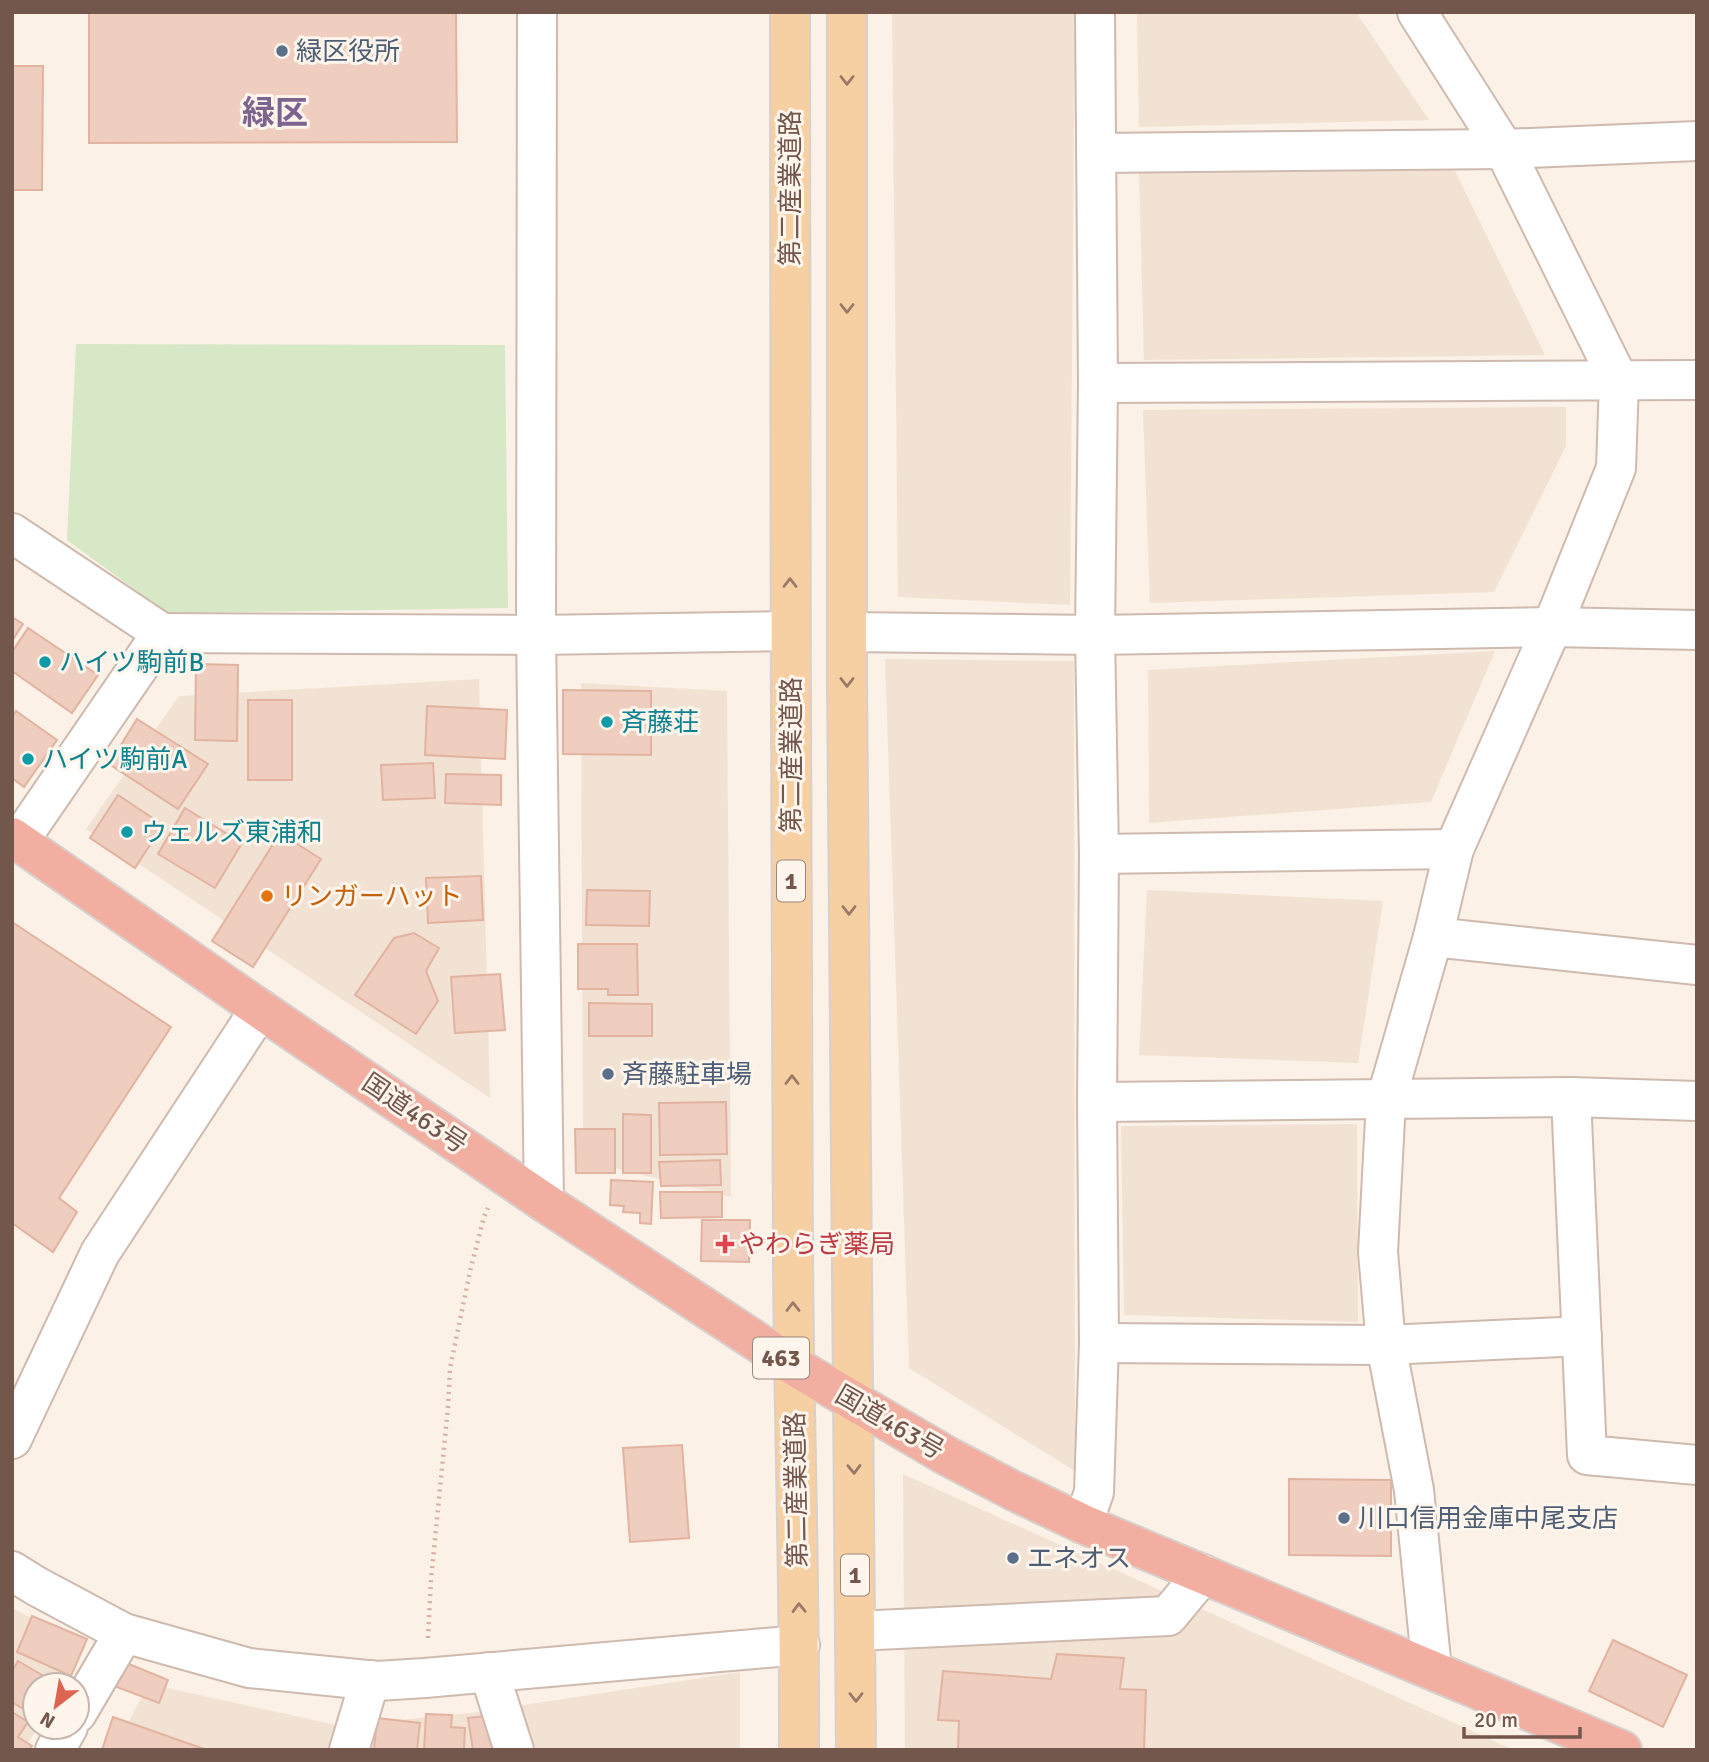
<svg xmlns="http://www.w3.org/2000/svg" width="1709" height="1762" viewBox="0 0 1709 1762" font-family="Signika,'Noto Sans JP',sans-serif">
<rect width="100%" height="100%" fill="#fbf1e6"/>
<g fill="#f2e2d4">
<path d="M892 12H1075L1070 605 898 597Z"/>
<path d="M1137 12H1356L1429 120 1139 127Z"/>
<path d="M1454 169 1545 355 1144 360 1139 173Z"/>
<path d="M1566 407V446L1494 592 1150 603 1143 410Z"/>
<path d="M1495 651 1431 802 1149 823 1148 670Z"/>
<path d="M885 659 1074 661 1075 1471 909 1368Z"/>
<path d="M479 679 490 1098 86 829 179 696Z"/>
<path d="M581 683 727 691 731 1197 583 1160Z"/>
<path d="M1147 890 1383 901 1358 1063 1139 1055Z"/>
<path d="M1357 1124 1358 1322 1124 1315 1121 1126Z"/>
<path d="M903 1474 1514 1750H905Z"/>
<path d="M12 1608 86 1646 63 1685H35V1727H38L24 1750H12Z"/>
<path d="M740 1672V1750H113L149 1684 340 1726 479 1712Z"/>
</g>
<path fill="#d6e8c5" d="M76 344 505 345 508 608 167 613 67 540Z"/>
<g fill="#efcdbf" stroke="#e1b3a0" stroke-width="2">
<path d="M89 12H456L457 142 89 143Z"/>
<path d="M12 66H43L42 190H12Z"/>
<path d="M12 617 23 624 12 641Z"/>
<path d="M28 628 98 675 72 713 12 671V652Z"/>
<path d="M196 664 238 665 237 741 195 740Z"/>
<path d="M563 690 651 691V755L563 754Z"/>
<rect x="248" y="700" width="44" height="80"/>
<path d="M427 706 507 710 505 759 425 755Z"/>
<path d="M16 711 57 740 24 787 12 778V717Z"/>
<path d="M137 719 208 764 178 809 109 764Z"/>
<path d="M433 763 435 798 383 800 381 765Z"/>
<path d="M446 774 501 775V805L445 803Z"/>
<path d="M118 795 163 825 135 868 90 838Z"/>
<path d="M185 808 242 843 215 888 158 854Z"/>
<path d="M280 833 321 859 253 967 212 941Z"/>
<path d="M481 876 483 920 428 923 426 878Z"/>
<path d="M587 890 650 891 649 926 586 925Z"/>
<path d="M12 922 171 1027 59 1198 77 1212 53 1252 12 1223Z"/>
<path d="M414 933 439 948 426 971 438 1001 416 1034 355 995 394 938Z"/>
<path d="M578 944H637L638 995H608V989H578Z"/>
<path d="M500 974 505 1030 455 1033 451 977Z"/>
<path d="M589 1003 652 1004V1036H589Z"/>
<path d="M726 1102 727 1154 660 1155 659 1103Z"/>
<path d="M623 1114 651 1115V1173H623Z"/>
<path d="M575 1129H615V1173H576Z"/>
<path d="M720 1160 721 1185 661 1186 659 1162Z"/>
<path d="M611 1180 653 1182 651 1224 640 1223V1213L623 1212 624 1206 610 1205Z"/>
<path d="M660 1192H722V1217L661 1218Z"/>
<path d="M702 1220H750L749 1262 701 1261Z"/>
<path d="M682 1445 689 1538 630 1542 623 1448Z"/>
<path d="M1289 1479 1391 1480V1556L1289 1555Z"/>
<path d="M32 1616 87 1639 71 1676 17 1652Z"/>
<path d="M1613 1640 1687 1675 1663 1727 1589 1691Z"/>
<path d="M1057 1654 1124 1658 1120 1689 1146 1690 1144 1750H958L959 1721 938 1720 943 1671 1051 1679Z"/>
<path d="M18 1661 54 1682 52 1685H35V1716L12 1702V1671Z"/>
<path d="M124 1662 168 1680 159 1703 114 1686Z"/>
<path d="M12 1712 28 1722 18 1737 32 1746 29 1750H12Z"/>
<path d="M426 1714 452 1715 451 1727 465 1728 464 1750H424Z"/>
<path d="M484 1716 485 1724 495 1722 500 1750H473L468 1718Z"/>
<path d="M113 1717 207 1750H102Z"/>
<path d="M377 1718 420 1723 417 1750H374Z"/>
</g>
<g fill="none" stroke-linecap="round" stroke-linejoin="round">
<defs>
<g id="minor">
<path d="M537 12 536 635 544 1202"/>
<path d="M1417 12 1504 149 1619 381 1616 468 1552 627 1454 849 1433 937 1386 1100 1378 1252 1386 1345 1414 1490 1432 1670"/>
<path d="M1096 153 1504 149 1697 141"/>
<path d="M1098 383 1697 380"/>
<path d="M12 533 162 633"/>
<path d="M847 632 1095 635 1552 627 1697 630"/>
<path d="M19 841 162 633 536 635 790 631"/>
<path d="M1099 854 1454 849"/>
<path d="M1433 937 1697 965"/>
<path d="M1571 1097 1587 1455 1697 1465"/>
<path d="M1097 1102 1571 1097 1697 1101"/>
<path d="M1099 1343 1386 1345 1582 1336"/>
<path d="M12 1439 100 1253 260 1009"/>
<path d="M1083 1524 1094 1492 1099 1343 1097 1102 1099 854 1095 635 1098 383 1095 12"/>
<path d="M12 1571 36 1586 124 1633 249 1668 377 1681 425 1678 800 1645"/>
<path d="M856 1631 1168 1616 1203 1574"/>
<path d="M489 1672 514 1750"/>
<path d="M77 1713 124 1633"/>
<path d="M55 1750 68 1727"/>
<path d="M349 1750 370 1680"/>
</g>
<g id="major">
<path d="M790 12C790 428 791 845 793 1261 794 1424 800 1587 799 1750"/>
<path d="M847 12V679L856 1750"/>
</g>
<path id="highway" d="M12 837 260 1009 544 1202 794 1366 947 1456 1012 1490 1083 1524 1622 1750"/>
</defs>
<use href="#minor" stroke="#cebaaf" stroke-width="42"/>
<use href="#major" stroke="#d8d0cd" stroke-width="42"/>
<use href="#highway" stroke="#d8d0cd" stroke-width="42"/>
<path stroke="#d4b1a2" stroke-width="4.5" stroke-dasharray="2 5" stroke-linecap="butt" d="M428 1638 431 1580 448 1407 450 1368 471 1267 484 1217 488 1208"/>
<use href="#minor" stroke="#fff" stroke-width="38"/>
<use href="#major" stroke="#f6cfa2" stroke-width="38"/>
<use href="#highway" stroke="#f2aea0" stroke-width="38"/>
</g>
<defs><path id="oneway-chevron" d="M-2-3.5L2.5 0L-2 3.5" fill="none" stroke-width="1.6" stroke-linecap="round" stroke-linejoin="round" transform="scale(1.75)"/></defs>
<g stroke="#9a7a66">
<use href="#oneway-chevron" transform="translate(847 80) rotate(90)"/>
<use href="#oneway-chevron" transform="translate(847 308) rotate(90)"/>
<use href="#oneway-chevron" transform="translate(790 583) rotate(-90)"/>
<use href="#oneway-chevron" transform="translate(847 682) rotate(90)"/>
<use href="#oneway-chevron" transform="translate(849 910) rotate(90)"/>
<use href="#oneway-chevron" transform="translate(792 1080) rotate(-90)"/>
<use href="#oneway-chevron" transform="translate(793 1307) rotate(-90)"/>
<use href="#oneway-chevron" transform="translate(854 1469) rotate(89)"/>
<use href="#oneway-chevron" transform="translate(799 1608) rotate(-91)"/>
<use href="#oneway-chevron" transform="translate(856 1697) rotate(90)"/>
</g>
<g fill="#5c6f8a" stroke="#fef5ec" stroke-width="2.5">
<circle cx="282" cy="51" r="7"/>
<circle cx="608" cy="1074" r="7"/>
<circle cx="1344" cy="1518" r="7"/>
<circle cx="1013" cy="1558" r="7"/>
</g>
<g fill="#0f9aa8" stroke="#fef5ec" stroke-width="2.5">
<circle cx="45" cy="662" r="7"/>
<circle cx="607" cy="722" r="7"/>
<circle cx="28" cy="759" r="7"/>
<circle cx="127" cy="832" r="7"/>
</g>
<circle fill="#e8710a" stroke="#fef5ec" stroke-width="2.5" cx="267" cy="896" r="7"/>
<path fill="#e0444e" stroke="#fef5ec" stroke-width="2.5" d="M721.5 1233.5h7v7h7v7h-7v7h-7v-7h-7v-7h7z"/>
<g text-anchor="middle" stroke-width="6" stroke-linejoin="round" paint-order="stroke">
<g fill="#fef5ec" stroke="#9d867c" stroke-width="2">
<rect x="777" y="860.5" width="28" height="41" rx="5"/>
<rect x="753" y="1337.5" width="56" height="41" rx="5"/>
<rect x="841" y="1554.5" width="28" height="41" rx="5"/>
</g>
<g font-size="24" font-weight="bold" fill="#73564c">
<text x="791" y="889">1</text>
<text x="781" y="1366">463</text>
<text x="855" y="1583">1</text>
</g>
<g font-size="26" fill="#4e5e75" stroke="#fef5ec" text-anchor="start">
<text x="296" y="60">緑区役所</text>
<text x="622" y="1083">斉藤駐車場</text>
<text x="1358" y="1527">川口信用金庫中尾支店</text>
<text x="1027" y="1567">エネオス</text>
</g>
<g font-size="26" fill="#73564c" stroke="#fef5ec">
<text transform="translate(790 188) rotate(-90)" y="9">第二産業道路</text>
<text transform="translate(791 755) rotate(-90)" y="9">第二産業道路</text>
<text transform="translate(415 1113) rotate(34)" y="9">国道463号</text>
<text transform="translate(890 1422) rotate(30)" y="9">国道463号</text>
<text transform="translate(796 1490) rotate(-91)" y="9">第二産業道路</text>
</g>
<g font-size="26" fill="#0d838f" stroke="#fef5ec" text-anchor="start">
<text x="59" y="671">ハイツ駒前B</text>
<text x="621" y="731">斉藤荘</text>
<text x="42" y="768">ハイツ駒前A</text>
<text x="141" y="841">ウェルズ東浦和</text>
</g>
<g font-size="26" fill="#c56008" stroke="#fef5ec" text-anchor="start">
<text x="281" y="905">リンガーハット</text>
</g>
<g font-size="26" fill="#be3a42" stroke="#fef5ec" text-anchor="start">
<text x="739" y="1253">やわらぎ薬局</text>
</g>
<g font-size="33" font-weight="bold" fill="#7c648f" stroke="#fef5ec">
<text x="275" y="124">緑区</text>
</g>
</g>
<rect width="1709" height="1762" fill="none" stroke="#73564c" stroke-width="28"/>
<g transform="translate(56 1706) rotate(211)"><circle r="33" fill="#fef5ec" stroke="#c6b5ac" stroke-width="2"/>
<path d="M0-5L12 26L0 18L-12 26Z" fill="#de6452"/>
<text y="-10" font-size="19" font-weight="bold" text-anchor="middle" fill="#73564c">N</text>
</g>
<path d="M1464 1727v10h116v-10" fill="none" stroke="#73564c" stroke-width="3.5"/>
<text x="1474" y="1727" font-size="21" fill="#73564c" stroke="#fef5ec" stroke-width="5" paint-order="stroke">20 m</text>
</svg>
